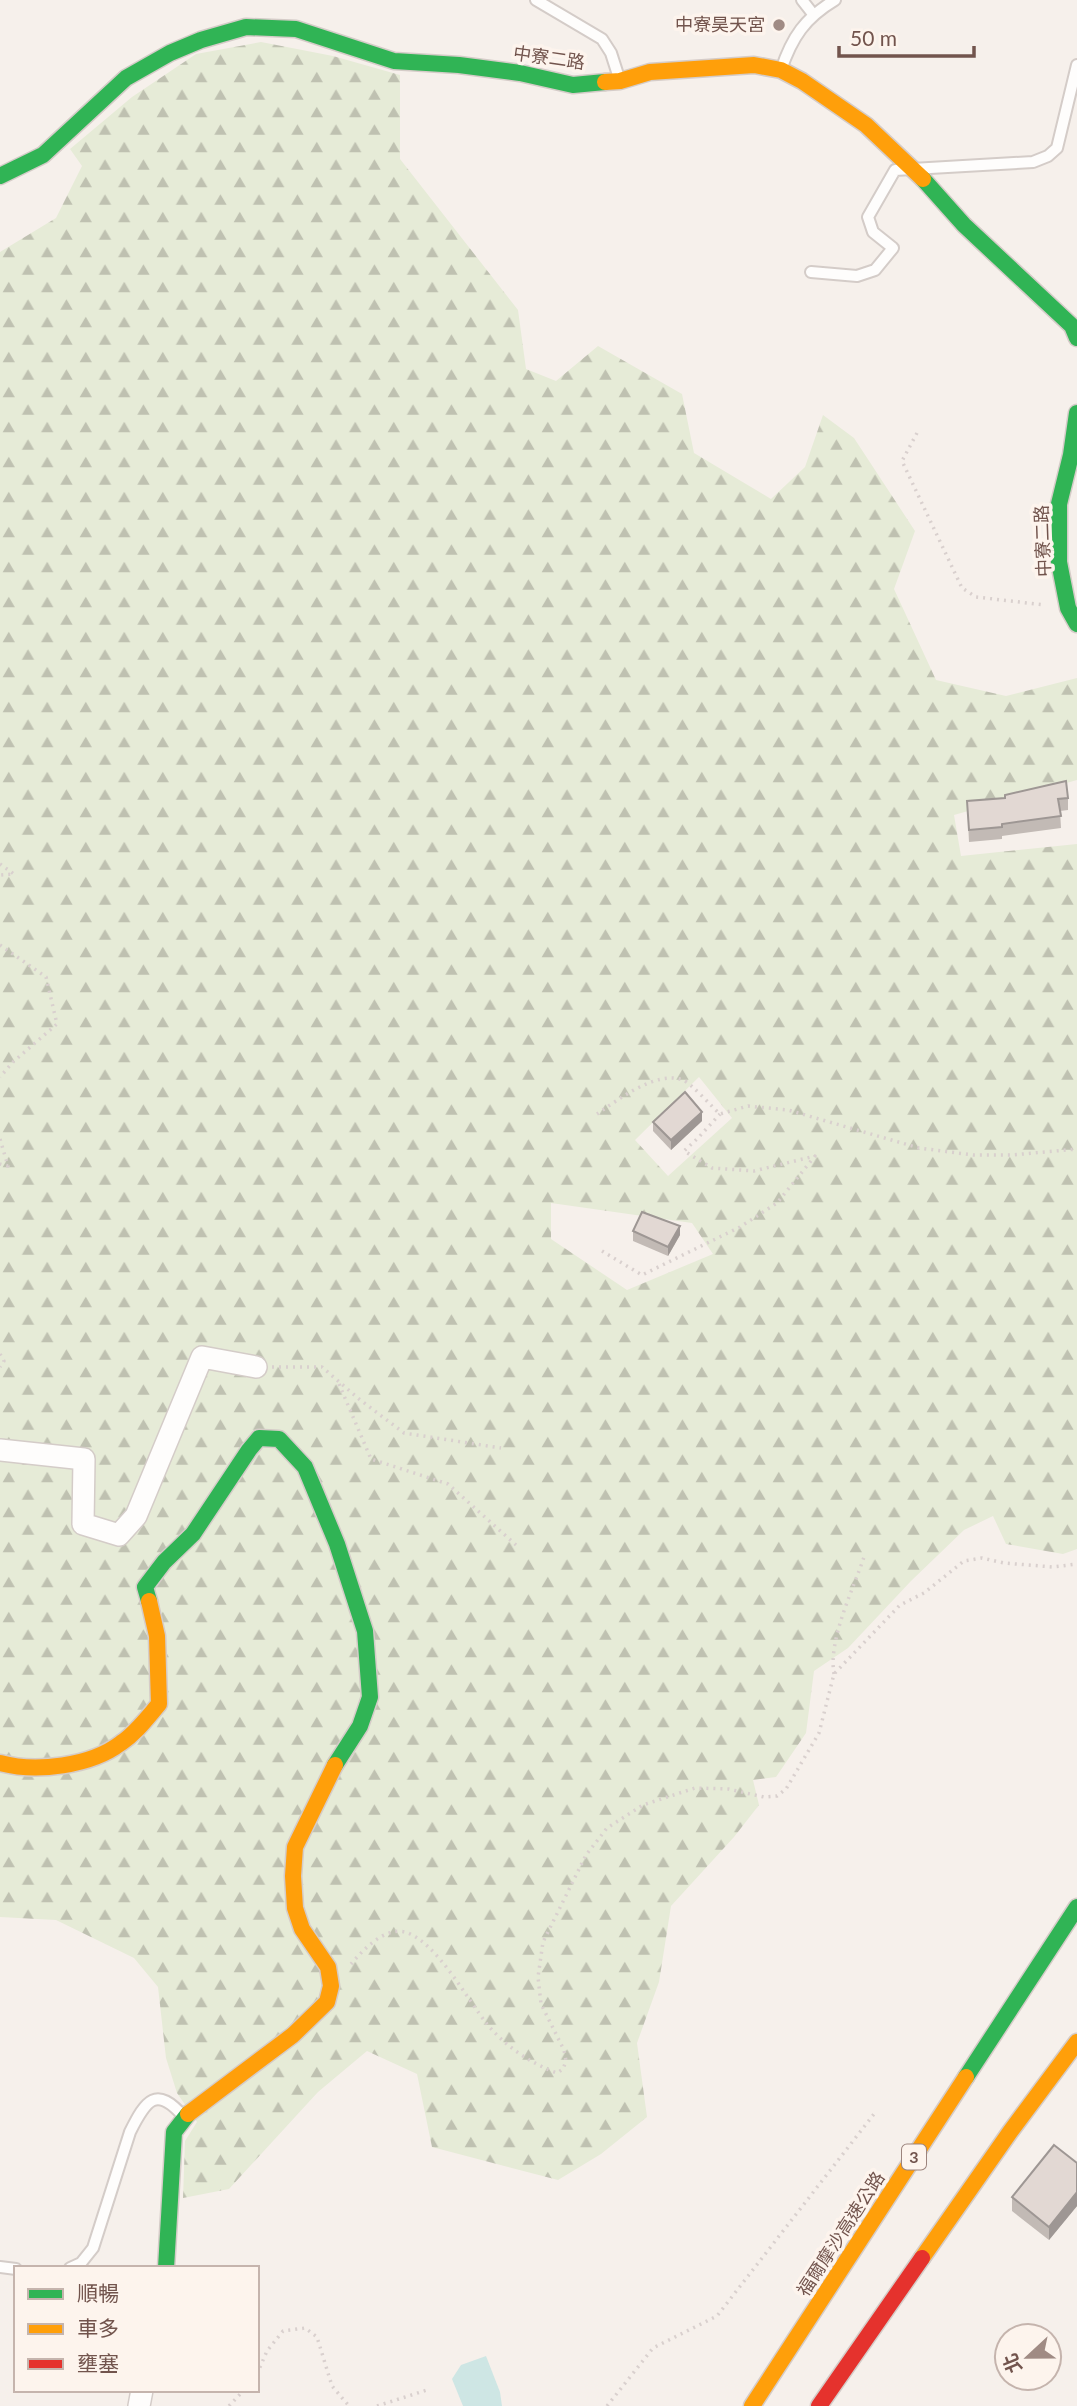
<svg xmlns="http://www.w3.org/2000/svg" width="1077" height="2406" viewBox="0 0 1077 2406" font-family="Lato,'Noto Sans TC',sans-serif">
<defs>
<pattern id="forest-firs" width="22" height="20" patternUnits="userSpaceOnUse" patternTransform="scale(1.75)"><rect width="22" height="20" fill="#e6ebd7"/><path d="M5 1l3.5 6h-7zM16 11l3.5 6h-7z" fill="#bfc1b1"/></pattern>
</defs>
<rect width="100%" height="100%" fill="#f6f0eb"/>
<path fill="url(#forest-firs)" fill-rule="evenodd" d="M261 42 333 56 400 75V159L518 310 526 369 556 381 598 346 682 394 694 453 771 499 805 467 823 415 854 438 915 531 894 589 936 680 1006 696 1077 678V780L954 815 961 856 1077 844V1549L1063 1554 1006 1544 993 1516 964 1530 911 1581 848 1648 814 1671 806 1733 776 1777 753 1780 759 1805 734 1837 671 1906 659 1982 637 2043 647 2117 601 2154 558 2180 432 2147 417 2074 367 2051 318 2092 229 2189 183 2198 185 2141 197 2122 177 2093 166 2058 158 1987 134 1958 56 1920 0 1917V252L56 218 82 166 70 149 132 97 196 54ZM699 1077 732 1118 668 1176 635 1140ZM551 1203 692 1223 713 1254 627 1290 551 1239Z"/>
<path fill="#cee6e4" d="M486 2356 500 2392 502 2406H463L452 2379 461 2365Z"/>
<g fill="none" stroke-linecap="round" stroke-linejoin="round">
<defs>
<g id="lane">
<path d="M536 0 602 39 611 53 619 78"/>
<path d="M802 0 813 14"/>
<path d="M781 70C792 37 805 18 835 0"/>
<path d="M811 272 857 276 875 270 893 248 873 232 868 217 895 170 1033 162 1048 156 1057 148 1077 65"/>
<path d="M0 2267 16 2269"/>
<path d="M70 2268 81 2263 93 2248 130 2132C146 2100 156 2085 184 2117"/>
</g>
<g id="street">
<path d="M0 1450 84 1459 83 1524 119 1535 136 1516 202 1357 256 1367"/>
<path d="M139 2406 142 2390"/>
</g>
<g id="fast">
<path d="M0 176 43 155 126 78 170 53 201 40 246 27 296 29 394 61 459 65 520 73 573 85 605 82"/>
<path d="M923 179 964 225 1072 326 1077 338"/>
<path d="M1077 413 1071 455 1059 504V562L1068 608 1077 624"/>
<path d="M149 1601 145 1587 164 1562 193 1534 249 1450 259 1438 279 1439 305 1467 337 1544 365 1631 370 1697 360 1726 335 1765"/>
<path d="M966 2077 1077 1907"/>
<path d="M166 2268 174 2132 188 2114"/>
</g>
<g id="slow">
<path d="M605 82 620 81 650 72 754 65 781 70 802 81 866 125 923 179"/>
<path d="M0 1763C36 1773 91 1766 121 1743 136 1733 147 1718 159 1704L157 1636 149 1601"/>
<path d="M188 2114 293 2035 327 2002 331 1986 328 1967 302 1929 295 1908 293 1876 295 1847 335 1765"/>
<path d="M922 2258 1010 2132 1077 2042"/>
<path d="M752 2406 966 2077"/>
</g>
<path id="jam" d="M819 2406 922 2258"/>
</defs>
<use href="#lane" stroke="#d4ccc8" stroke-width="14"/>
<use href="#street" stroke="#d4ccc8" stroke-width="24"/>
<use href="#fast" stroke="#d5ccc8" stroke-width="19"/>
<use href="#slow" stroke="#d5ccc8" stroke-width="19"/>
<use href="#jam" stroke="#d5ccc8" stroke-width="19"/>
<g stroke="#d9d0ce" stroke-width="3.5" stroke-dasharray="2 5" stroke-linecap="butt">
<path d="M917 433 902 461 962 588 976 597 1045 605"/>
<path d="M0 864 14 874 0 875"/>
<path d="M0 945 46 977 57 1024 13 1062 0 1077"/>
<path d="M597 1114C618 1100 656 1070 683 1080 692 1084 711 1106 720 1114L748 1106 788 1110 919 1148 973 1155H1012L1077 1149"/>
<path d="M0 1139 8 1166 0 1164"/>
<path d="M602 1251 642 1275 740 1227 777 1203 815 1156 754 1171 712 1168 684 1151 698 1138 720 1114"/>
<path d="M0 1354 4 1361 0 1367"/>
<path d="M272 1367H322L359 1399 404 1433 501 1448"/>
<path d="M339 1384 371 1459 448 1484 516 1545"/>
<path d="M834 1674C828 1640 853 1590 864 1557"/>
<path d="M351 1964C363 1950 384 1927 405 1932 436 1941 467 1999 487 2024 505 2046 530 2063 557 2073L563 2069 566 2061 564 2050 541 2004 538 1977 543 1942 586 1855 607 1828 643 1805 695 1788 728 1789 764 1797 777 1796 786 1789 819 1733 834 1674 900 1605 924 1593 964 1561 982 1558 1004 1563 1053 1567 1077 1564"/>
<path d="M257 2374 267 2351 283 2331 305 2328 317 2337 332 2386 349 2406"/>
<path d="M229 2406 244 2390"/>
<path d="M377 2406 427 2390"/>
<path d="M607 2406 653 2348 717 2316 874 2114"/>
</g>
<use href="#lane" stroke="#fefdfc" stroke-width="10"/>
<use href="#street" stroke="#fefdfc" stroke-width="21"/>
<use href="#fast" stroke="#30b455" stroke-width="16"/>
<use href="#slow" stroke="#ff9f0a" stroke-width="16"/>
<use href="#jam" stroke="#e5322d" stroke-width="16"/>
</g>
<g fill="#c2bab5">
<path d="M1068 798V810L1060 811 1061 828 1002 836V839L969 842 967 801Z"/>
<path d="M702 1121 671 1150 653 1131V1122Z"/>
<path d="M633 1231 680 1235 668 1256 633 1241Z"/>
<path d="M1077 2163V2206L1049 2240 1012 2211V2197Z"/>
</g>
<g fill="#9e9794">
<path d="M702 1112V1121L671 1150V1140Z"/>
<path d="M680 1226V1235L668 1256V1247Z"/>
<path d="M1077 2192V2206L1049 2240V2227Z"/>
</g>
<g fill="#e2d8d3" stroke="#9e9794" stroke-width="2">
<path d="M1066 781 1068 798 1058 799 1061 816 1002 824V827L969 830 967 801 1005 798V795Z"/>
<path d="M685 1092 702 1112 671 1140 653 1122Z"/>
<path d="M642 1212 680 1226 668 1247 633 1231Z"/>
<path d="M1054 2145 1077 2163V2192L1049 2227 1012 2197Z"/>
</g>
<circle fill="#a08b84" stroke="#fdf4ed" stroke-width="2.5" cx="779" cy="25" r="7"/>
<g text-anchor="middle" stroke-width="7" stroke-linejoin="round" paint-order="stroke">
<rect fill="#fdf4ed" stroke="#9c847d" stroke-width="2" x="902" y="2144.5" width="24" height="25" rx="5"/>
<g font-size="16" font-weight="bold" fill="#72544d">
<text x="914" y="2163">3</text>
</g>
<g font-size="18" fill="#72544d" stroke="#fdf4ed" text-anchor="end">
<text x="765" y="31">中寮昊天宮</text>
</g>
<g font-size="18" fill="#72544d" stroke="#fdf4ed">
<text transform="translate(549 58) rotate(8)" y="6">中寮二路</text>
<text transform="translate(1043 541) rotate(-92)" y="6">中寮二路</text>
<text transform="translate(841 2234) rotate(-57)" y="6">福爾摩沙高速公路</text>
</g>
</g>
<rect x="14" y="2266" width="245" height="126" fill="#fdf4ed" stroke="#c5b4ad" stroke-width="2"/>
<rect x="28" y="2289" width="35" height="10" fill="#30b455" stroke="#c5b4ad" stroke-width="2"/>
<text x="77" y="2301" font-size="21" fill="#72544d">順暢</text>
<rect x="28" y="2324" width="35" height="10" fill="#ff9f0a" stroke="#c5b4ad" stroke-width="2"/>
<text x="77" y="2336" font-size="21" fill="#72544d">車多</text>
<rect x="28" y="2359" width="35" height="10" fill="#e5322d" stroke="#c5b4ad" stroke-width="2"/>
<text x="77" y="2371" font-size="21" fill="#72544d">壅塞</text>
<g transform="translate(1028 2357) rotate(248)"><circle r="33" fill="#fdf4ed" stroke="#c5b4ad" stroke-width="2"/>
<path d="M0-5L12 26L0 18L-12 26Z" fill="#a08b84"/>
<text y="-10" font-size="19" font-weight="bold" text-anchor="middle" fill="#72544d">北</text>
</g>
<path d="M839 46v10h135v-10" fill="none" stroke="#72544d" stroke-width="3.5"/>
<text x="850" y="46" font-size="21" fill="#72544d" stroke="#fdf4ed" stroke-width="5" paint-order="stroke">50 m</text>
</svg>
